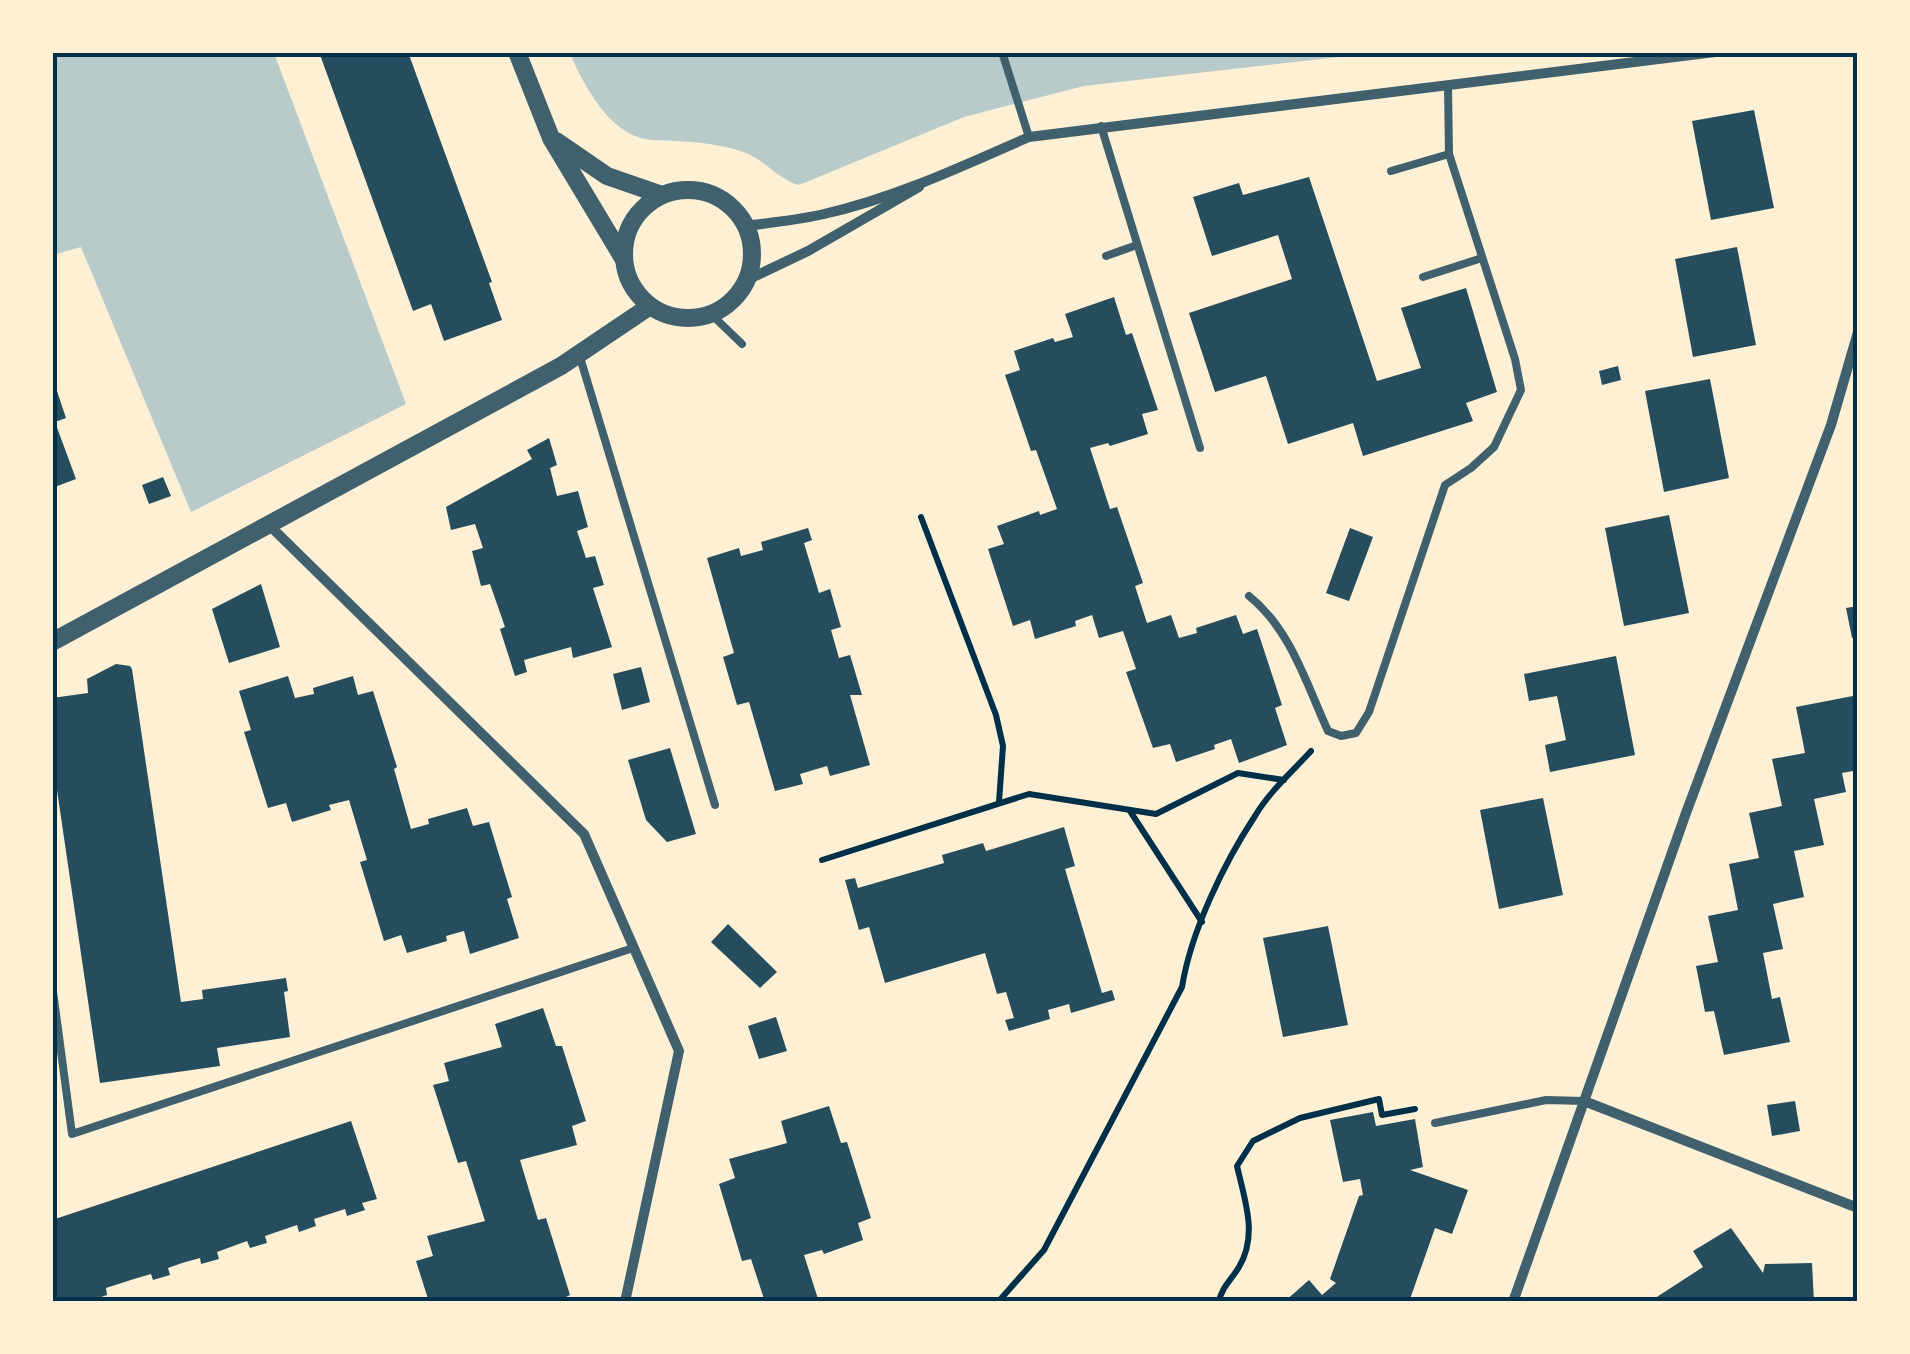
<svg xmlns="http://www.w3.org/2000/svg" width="1910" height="1354" viewBox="0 0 1910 1354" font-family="Bitter,serif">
<rect width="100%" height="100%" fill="#fdf0d5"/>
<g fill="#b9caca">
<path d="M53 52 274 53 406 404 191 512 81 247 53 255Z"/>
<path d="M570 53H1374L1084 86 964 117 799 185C779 180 766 161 746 153 716 142 683 141 653 140 611 138 584 86 570 53Z"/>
</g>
<g fill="#264d5e">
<path d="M319 52H408L492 282 489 283 502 320 444 341 431 304 413 311Z"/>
<path d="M1754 110 1774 208 1711 220 1692 121Z"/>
<path d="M1309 177 1377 381 1421 368 1401 308 1466 288 1497 392 1466 403 1473 421 1363 456 1353 423 1288 444 1266 376 1215 392 1189 313 1292 279 1278 235 1212 256 1193 197 1239 183 1243 195Z"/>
<path d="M1737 247 1756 345 1693 357 1675 259Z"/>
<path d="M1114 297 1126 335 1132 333 1158 410 1142 414 1148 434 1110 446 1108 443 1090 448 1110 509 1117 507 1143 583 1135 586 1147 623 1171 615 1179 638 1197 633 1196 628 1236 615 1243 634 1257 629 1282 705 1275 708 1287 745 1239 763 1231 739 1214 745 1215 749 1176 762 1170 744 1153 748 1126 672 1136 669 1123 631 1099 638 1092 615 1075 621 1076 626 1035 639 1030 620 1013 626 988 549 1004 544 997 526 1039 511 1040 515 1057 509 1036 450 1031 451 1005 375 1020 370 1014 351 1053 338 1055 342 1073 337 1065 314Z"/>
<path d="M1618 366 1621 380 1602 385 1599 371Z"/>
<path d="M1710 379 1729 478 1664 492 1645 391Z"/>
<path d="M56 388 66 418 55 422 76 479 52 488V390Z"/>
<path d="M549 438 557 465 550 468 557 496 578 491 588 527 577 531 586 558 595 556 604 585 593 588 612 647 573 658 571 647 524 660 527 672 515 676 500 629 505 627 490 584 481 586 472 551 483 548 475 524 451 530 446 507 532 459 527 450Z"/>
<path d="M163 477 171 496 149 504 142 485Z"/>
<path d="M1669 515 1689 613 1624 626 1605 528Z"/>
<path d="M808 528 812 540 804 543 819 593 830 589 841 627 831 630 839 658 850 655 862 695H850L870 765 830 776 827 766 800 774 803 784 775 791 749 702 737 705 723 657 734 653 707 558 739 548 741 556 763 550 761 542Z"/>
<path d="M1350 528 1373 537 1349 601 1326 593Z"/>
<path d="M261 584 280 647 229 663 212 609Z"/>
<path d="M1858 606V637L1852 638 1846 608Z"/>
<path d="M1616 656 1635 755 1550 772 1545 745 1566 740 1557 696 1529 701 1524 674Z"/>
<path d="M116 664 130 666 132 669 181 1002 203 999 202 990 286 978 288 991 284 992 290 1037 217 1048 220 1066 100 1083 52 756V698L88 693 87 679Z"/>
<path d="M641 667 650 702 622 710 613 674Z"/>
<path d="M288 676 295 698 314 694 313 688 353 676 358 695 373 691 397 767 394 769 411 829 429 824 428 819 467 808 473 826 489 822 512 897 507 899 519 938 470 954 464 931 446 936 447 941 407 953 401 935 384 941 360 862 367 860 349 800 329 805 331 810 292 822 286 803 268 808 244 732 251 730 239 691Z"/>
<path d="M1858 695V770L1842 773 1846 792 1814 799 1824 845 1794 851 1804 897 1773 904 1783 949 1763 953 1772 999 1780 997 1790 1042 1724 1055 1714 1011 1705 1012 1696 966 1718 962 1708 916 1738 910 1729 864 1759 858 1749 813 1782 806 1772 759 1805 753 1796 707Z"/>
<path d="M670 748 696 834 667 842 646 820 628 760Z"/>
<path d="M1543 798 1563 895 1499 909 1480 810Z"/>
<path d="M1064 827 1075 866 1065 869 1102 993 1112 990 1115 1000 1071 1013 1069 1004 1048 1010 1050 1019 1009 1031 1005 1020 1014 1018 1006 992 997 994 985 953 885 983 869 927 859 930 845 880 855 878 858 888 944 863 942 855 983 843 986 851Z"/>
<path d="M728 924 777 972 760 988 711 942Z"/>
<path d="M1328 926 1348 1025 1283 1037 1263 938Z"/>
<path d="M543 1008 556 1046H562L586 1121 572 1126 577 1145 520 1160 538 1220 546 1218 570 1295 556 1302H429L416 1261 433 1256 427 1236 485 1221 466 1161 458 1163 433 1085 449 1081 444 1063 502 1047 495 1024Z"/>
<path d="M776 1017 787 1051 759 1059 748 1026Z"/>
<path d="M1795 1101 1800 1131 1772 1136 1767 1105Z"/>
<path d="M829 1106 841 1143 847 1142 871 1218 858 1223 863 1240 824 1254 822 1250 804 1255 819 1302H765L751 1259 742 1261 719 1184 735 1178 729 1159 787 1143 781 1121Z"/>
<path d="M1373 1112 1376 1126 1415 1119 1423 1167 1410 1170 1468 1190 1452 1234 1435 1228 1409 1302H1284L1309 1280 1322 1295 1336 1283 1330 1279 1359 1196 1363 1195 1360 1179 1343 1182 1330 1120Z"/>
<path d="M351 1121 377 1199 362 1203 365 1210 347 1216 345 1209 314 1219 316 1226 299 1232 297 1225 265 1236 267 1243 250 1248 247 1241 217 1252 219 1259 201 1264 200 1258 182 1263 168 1268 170 1275 153 1280 151 1274 134 1279 106 1288 107 1295 87 1302H58L52 1267V1220Z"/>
<path d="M1731 1228 1763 1273 1765 1264 1812 1263 1814 1302H1649L1703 1267 1693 1251Z"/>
</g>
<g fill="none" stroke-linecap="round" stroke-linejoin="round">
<g stroke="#003049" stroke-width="6">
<path d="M921 517 996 715 1003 746 999 802"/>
<path d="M1130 811 1202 922"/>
<path d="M822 860 1029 794 1156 814 1238 773 1284 780"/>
<path d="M998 1302 1044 1250 1182 987C1191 931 1224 863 1255 816 1269 792 1292 772 1311 751"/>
<path d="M1219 1302C1221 1288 1232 1279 1239 1267 1258 1235 1245 1201 1237 1166L1253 1141 1300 1118 1379 1099 1382 1115 1415 1109"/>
</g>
<g stroke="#3f606c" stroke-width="8">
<path d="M1002 52 1029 137"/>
<path d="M1101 126 1200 448"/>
<path d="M1391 171 1449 154"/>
<path d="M1106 256 1137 245"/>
<path d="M1423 277 1482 258"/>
<path d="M711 314 742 344"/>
<path d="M579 354 715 805"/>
<path d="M1249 596C1291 630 1306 683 1328 731L1341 736 1356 733 1369 712 1445 485 1471 468 1494 447 1521 390 1515 359 1449 154 1448 86"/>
<path d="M52 984 72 1134 633 948"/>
<path d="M1435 1123 1546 1100 1584 1101"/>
</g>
<g stroke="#3f606c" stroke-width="10">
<path d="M747 226C773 222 799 220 824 214 895 198 963 166 1029 137L1715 52"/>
<path d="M747 280 808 251 919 187"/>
<path d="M269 525 584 834 679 1051 625 1302"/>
<path d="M1584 1101 1858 1208"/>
<path d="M1513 1302 1686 813 1831 425 1858 332"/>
</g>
<g stroke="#3f606c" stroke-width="18">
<path d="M517 52 551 138 623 258"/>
<path d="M556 141 607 176 662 195"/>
<circle cx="688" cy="254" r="64"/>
<path d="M52 642 561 366 650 306"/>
</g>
</g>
<rect width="1910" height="1354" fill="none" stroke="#fdf0d5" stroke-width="110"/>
<rect x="55" y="55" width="1800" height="1244" fill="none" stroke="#003049" stroke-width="4"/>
</svg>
